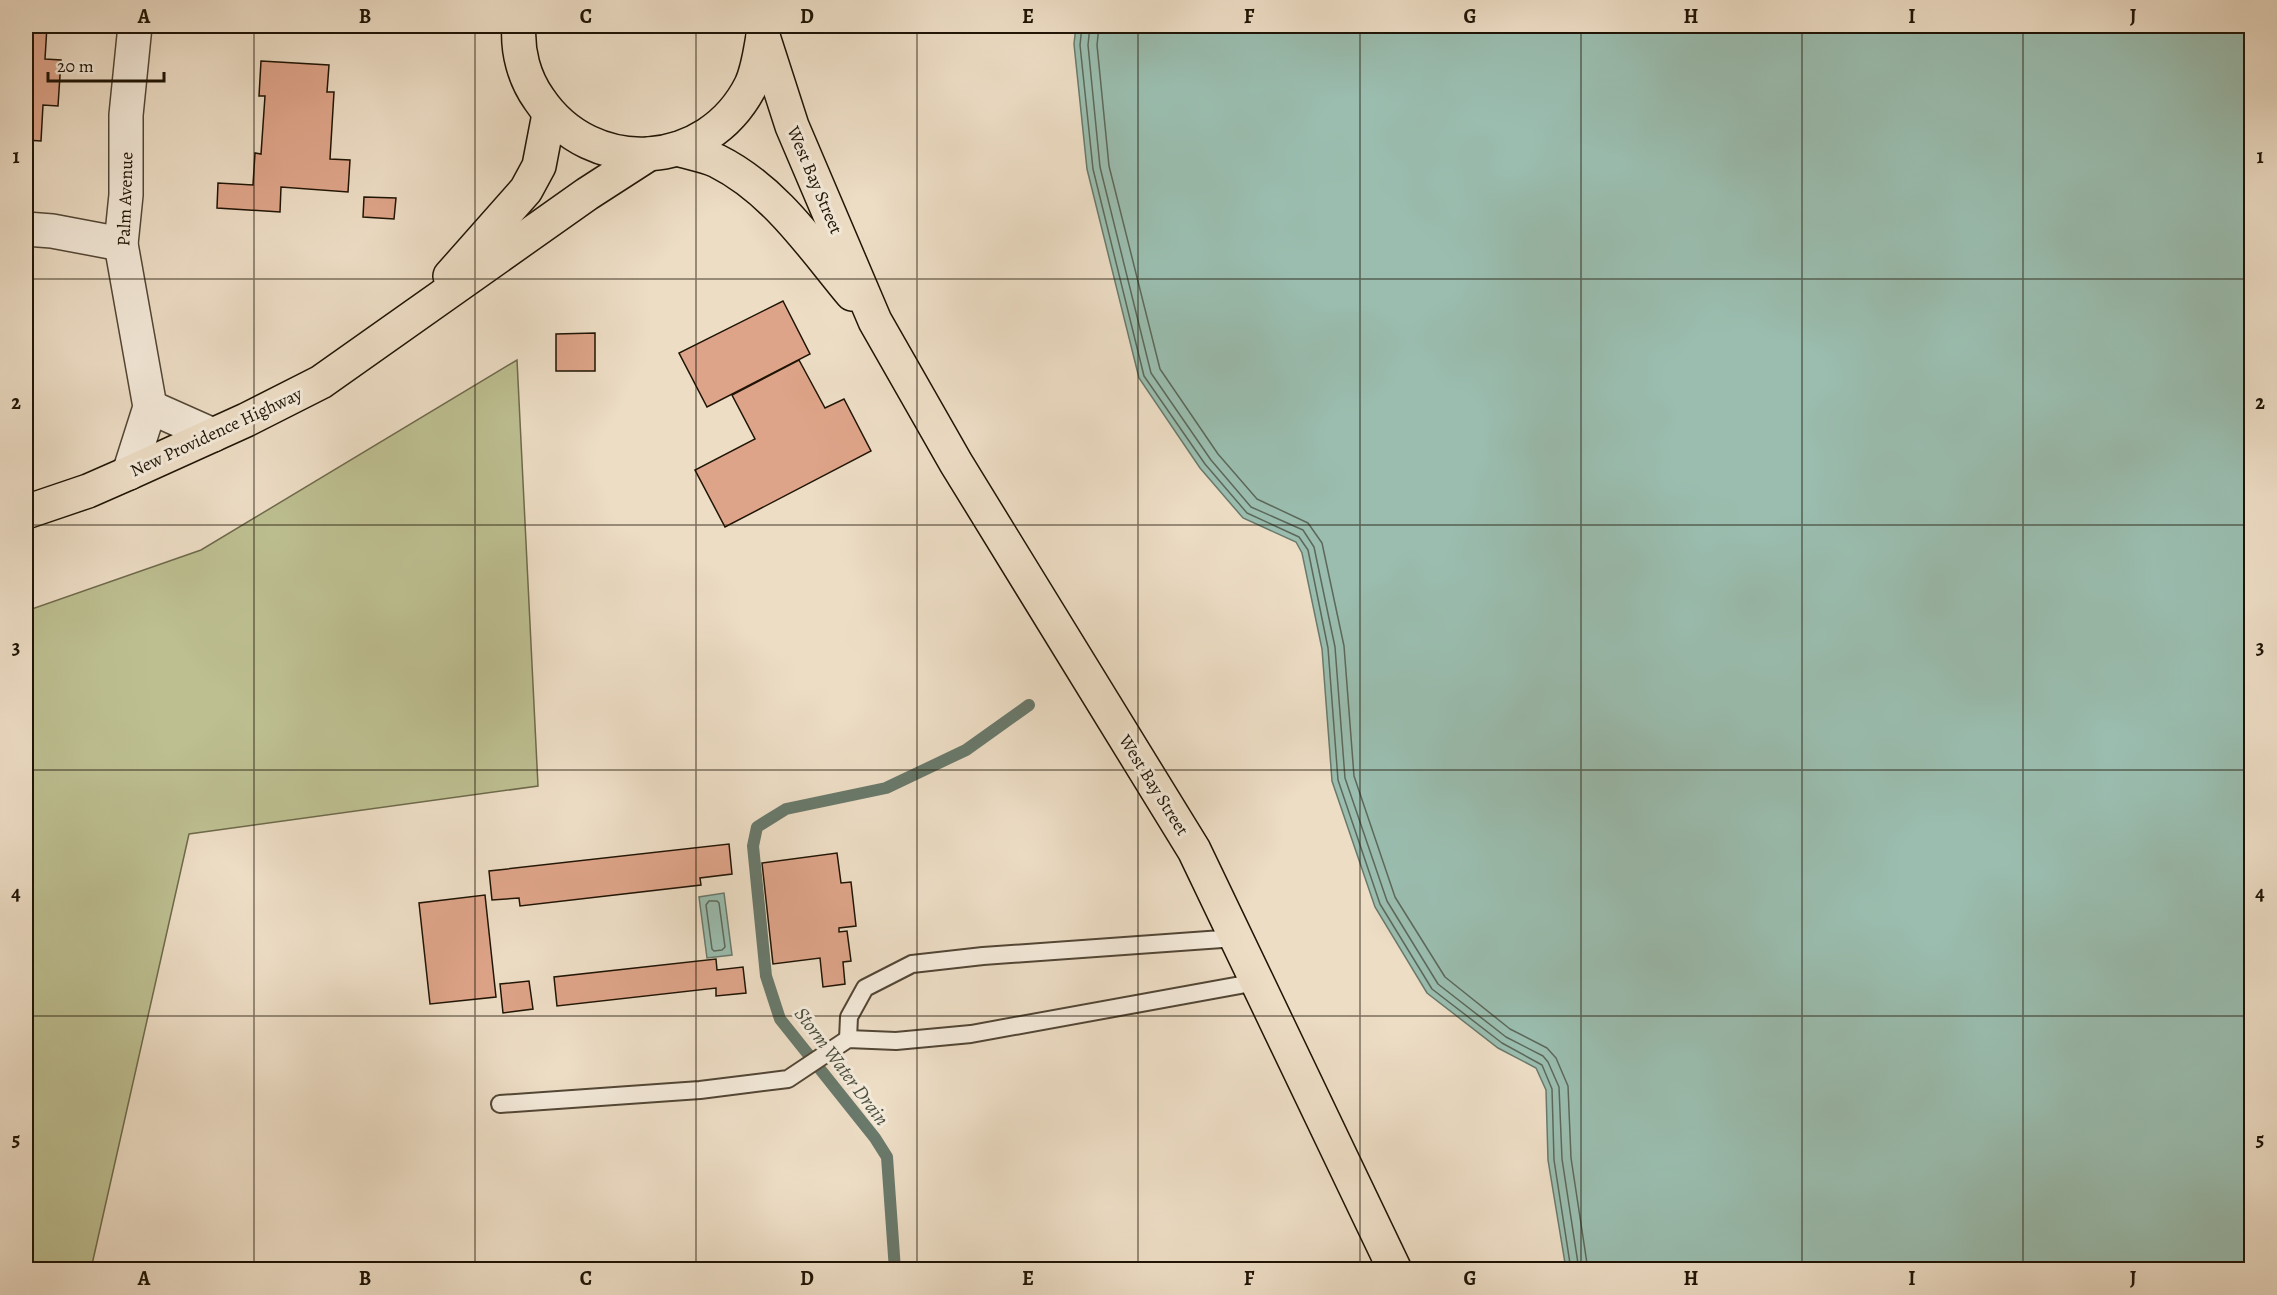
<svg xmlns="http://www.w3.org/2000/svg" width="2277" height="1295" viewBox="0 0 2277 1295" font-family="Alegreya,serif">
<rect width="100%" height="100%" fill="#edddc5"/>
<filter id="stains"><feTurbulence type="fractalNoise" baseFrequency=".00333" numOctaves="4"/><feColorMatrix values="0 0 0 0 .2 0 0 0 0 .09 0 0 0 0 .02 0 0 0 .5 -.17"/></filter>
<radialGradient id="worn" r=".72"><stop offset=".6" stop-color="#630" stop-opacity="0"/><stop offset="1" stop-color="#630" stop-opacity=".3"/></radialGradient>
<path fill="#bdbf91" stroke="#6e6a4b" stroke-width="1.5" d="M517 360 538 786 189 834 91 1269H26V611L201 550Z"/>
<g fill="#9abdaf" stroke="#69796b" stroke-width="1.5">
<path d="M1076 26H2251V1269H1566L1548 1160 1546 1090 1536 1068 1498 1048 1427 993 1375 907 1332 781 1322 649 1302 553 1296 542 1243 518 1200 468 1139 378 1087 169 1074 44Z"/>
<path d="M724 893 732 955 707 958 699 897Z"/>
</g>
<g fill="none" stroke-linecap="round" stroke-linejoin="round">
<g stroke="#5c685a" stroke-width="1.5">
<path d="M1082 26 1080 45 1093 169 1144 376 1205 464 1247 513 1299 537 1308 550 1328 648 1338 780 1380 904 1432 989 1502 1043 1542 1065 1552 1089 1554 1160 1571 1270"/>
<path d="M1090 26 1088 45 1100 167 1151 373 1211 460 1251 507 1303 530 1314 547 1335 647 1345 778 1387 901 1438 984 1506 1037 1543 1056 1548 1062 1559 1087 1562 1159 1579 1270"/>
<path d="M1099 26 1097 45 1109 166 1160 369 1218 454 1257 499 1308 523 1322 543 1344 646 1354 776 1395 897 1445 977 1510 1029 1547 1048 1556 1058 1568 1086 1571 1158 1588 1270"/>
<path d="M709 901H717L719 903 725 947 722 950 714 951 712 949 706 905Z"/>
</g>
<path stroke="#69796b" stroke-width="12" d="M895 1270 887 1157 875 1138 780 1019 766 976 753 846 757 827 786 809 886 788 966 750 1029 705"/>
</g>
<g fill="#dea489" stroke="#1f1405" stroke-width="1.5">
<path d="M26 26H47L45 59 61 60 58 106 43 105 41 141 26 140Z"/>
<path d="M261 61 329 65 327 92H334L330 159 350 160 348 192 281 187 280 212 217 208 218 183 253 185 255 153 261 154 265 96H259Z"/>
<path d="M364 197 396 198 394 219 363 217Z"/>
<path d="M783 301 810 354 707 407 679 353Z"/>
<path d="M595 333V371H556V334Z"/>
<path d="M799 360 825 408 844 399 871 451 725 527 695 470 755 439 732 395Z"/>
<path d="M729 844 732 874 700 878 701 885 520 906 519 898 492 900 489 871Z"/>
<path d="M837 853 841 883 851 882 856 926 839 928V932L847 931 851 961 843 962 845 984 823 987 820 958 773 964 762 863Z"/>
<path d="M485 895 496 997 430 1004 419 903Z"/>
<path d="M716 959 717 970 743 967 746 993 716 996V988L557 1006 554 977Z"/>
<path d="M529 981 533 1009 503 1013 500 984Z"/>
</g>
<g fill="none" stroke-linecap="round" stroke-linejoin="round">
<defs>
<g id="lane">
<path d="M848 1039 849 1017 865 988 912 964 983 956 1236 938"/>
<path d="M500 1104 700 1090 788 1079 848 1039 896 1041 971 1034 1257 982"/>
</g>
<g id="street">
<path d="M26 229 52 231 121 244"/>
<path d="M150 407 213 435"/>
<path d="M129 473 150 407 121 244 126 195V115L135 26"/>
</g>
<g id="highway">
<path d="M519 26C517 51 524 78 539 99 592 178 708 171 751 85 758 70 760 53 763 36"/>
<path d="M763 36 792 126 875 321 956 463 1194 850 1395 1270"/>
<path d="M677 149C690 153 705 155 717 161 775 190 812 246 852 294"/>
<path d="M450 276 526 190 539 166 549 114"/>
<path d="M26 512 88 491 129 473 246 420 321 382 587 194 649 154"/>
</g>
</defs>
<use href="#lane" stroke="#524635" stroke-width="20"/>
<use href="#street" stroke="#524635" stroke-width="36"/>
<use href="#highway" stroke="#1f1405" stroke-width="36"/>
<use href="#lane" stroke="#f3e9d9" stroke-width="16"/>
<use href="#street" stroke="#f3e9d9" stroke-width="33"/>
<use href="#highway" stroke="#edddc5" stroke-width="33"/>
</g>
<path fill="none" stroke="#1f1405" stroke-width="1.5" stroke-opacity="0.55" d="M254 26V1270M475 26V1270M696 26V1270M917 26V1270M1138 26V1270M1360 26V1270M1581 26V1270M1802 26V1270M2023 26V1270M26 279H2252M26 525H2252M26 770H2252M26 1016H2252"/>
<g text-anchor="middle" stroke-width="6" stroke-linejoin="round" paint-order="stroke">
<g font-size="18" fill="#1f1405" stroke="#f3e9d9">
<text transform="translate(815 180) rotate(67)" y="6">West Bay Street</text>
<text transform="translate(125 199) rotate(-88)" y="6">Palm Avenue</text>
<text transform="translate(216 432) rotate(-25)" y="6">New Providence Highway</text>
<text transform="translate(1154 785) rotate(58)" y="6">West Bay Street</text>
</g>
<g font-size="20" font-style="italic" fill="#4a4f40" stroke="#f3e9d9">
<text transform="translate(842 1066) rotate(53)" y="7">Storm Water Drain</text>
</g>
</g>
<rect width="2277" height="1295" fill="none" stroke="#edddc5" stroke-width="66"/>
<path d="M48 72v9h116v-9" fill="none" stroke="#1f1405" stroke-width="3"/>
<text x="57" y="72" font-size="18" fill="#1f1405" stroke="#f3e9d9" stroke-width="4.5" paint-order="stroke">20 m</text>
<rect x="33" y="33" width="2211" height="1229" fill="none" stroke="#1f1405" stroke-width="2"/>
<g font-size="20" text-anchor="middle" font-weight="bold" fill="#1f1405">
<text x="144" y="23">A</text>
<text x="365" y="23">B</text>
<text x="586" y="23">C</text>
<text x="807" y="23">D</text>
<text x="1028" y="23">E</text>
<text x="1249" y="23">F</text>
<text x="1470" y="23">G</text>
<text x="1691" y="23">H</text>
<text x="1912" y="23">I</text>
<text x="2133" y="23">J</text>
<text x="16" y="163">1</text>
<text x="2260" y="163">1</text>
<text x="16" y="409">2</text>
<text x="2260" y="409">2</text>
<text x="16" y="654">3</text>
<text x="2260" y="654">3</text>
<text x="16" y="900">4</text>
<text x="2260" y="900">4</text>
<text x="16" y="1146">5</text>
<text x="2260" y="1146">5</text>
<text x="144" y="1285">A</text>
<text x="365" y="1285">B</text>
<text x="586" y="1285">C</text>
<text x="807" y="1285">D</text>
<text x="1028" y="1285">E</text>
<text x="1249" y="1285">F</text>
<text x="1470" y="1285">G</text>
<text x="1691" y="1285">H</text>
<text x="1912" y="1285">I</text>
<text x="2133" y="1285">J</text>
</g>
<rect width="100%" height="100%" filter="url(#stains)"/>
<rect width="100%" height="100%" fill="url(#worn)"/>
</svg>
